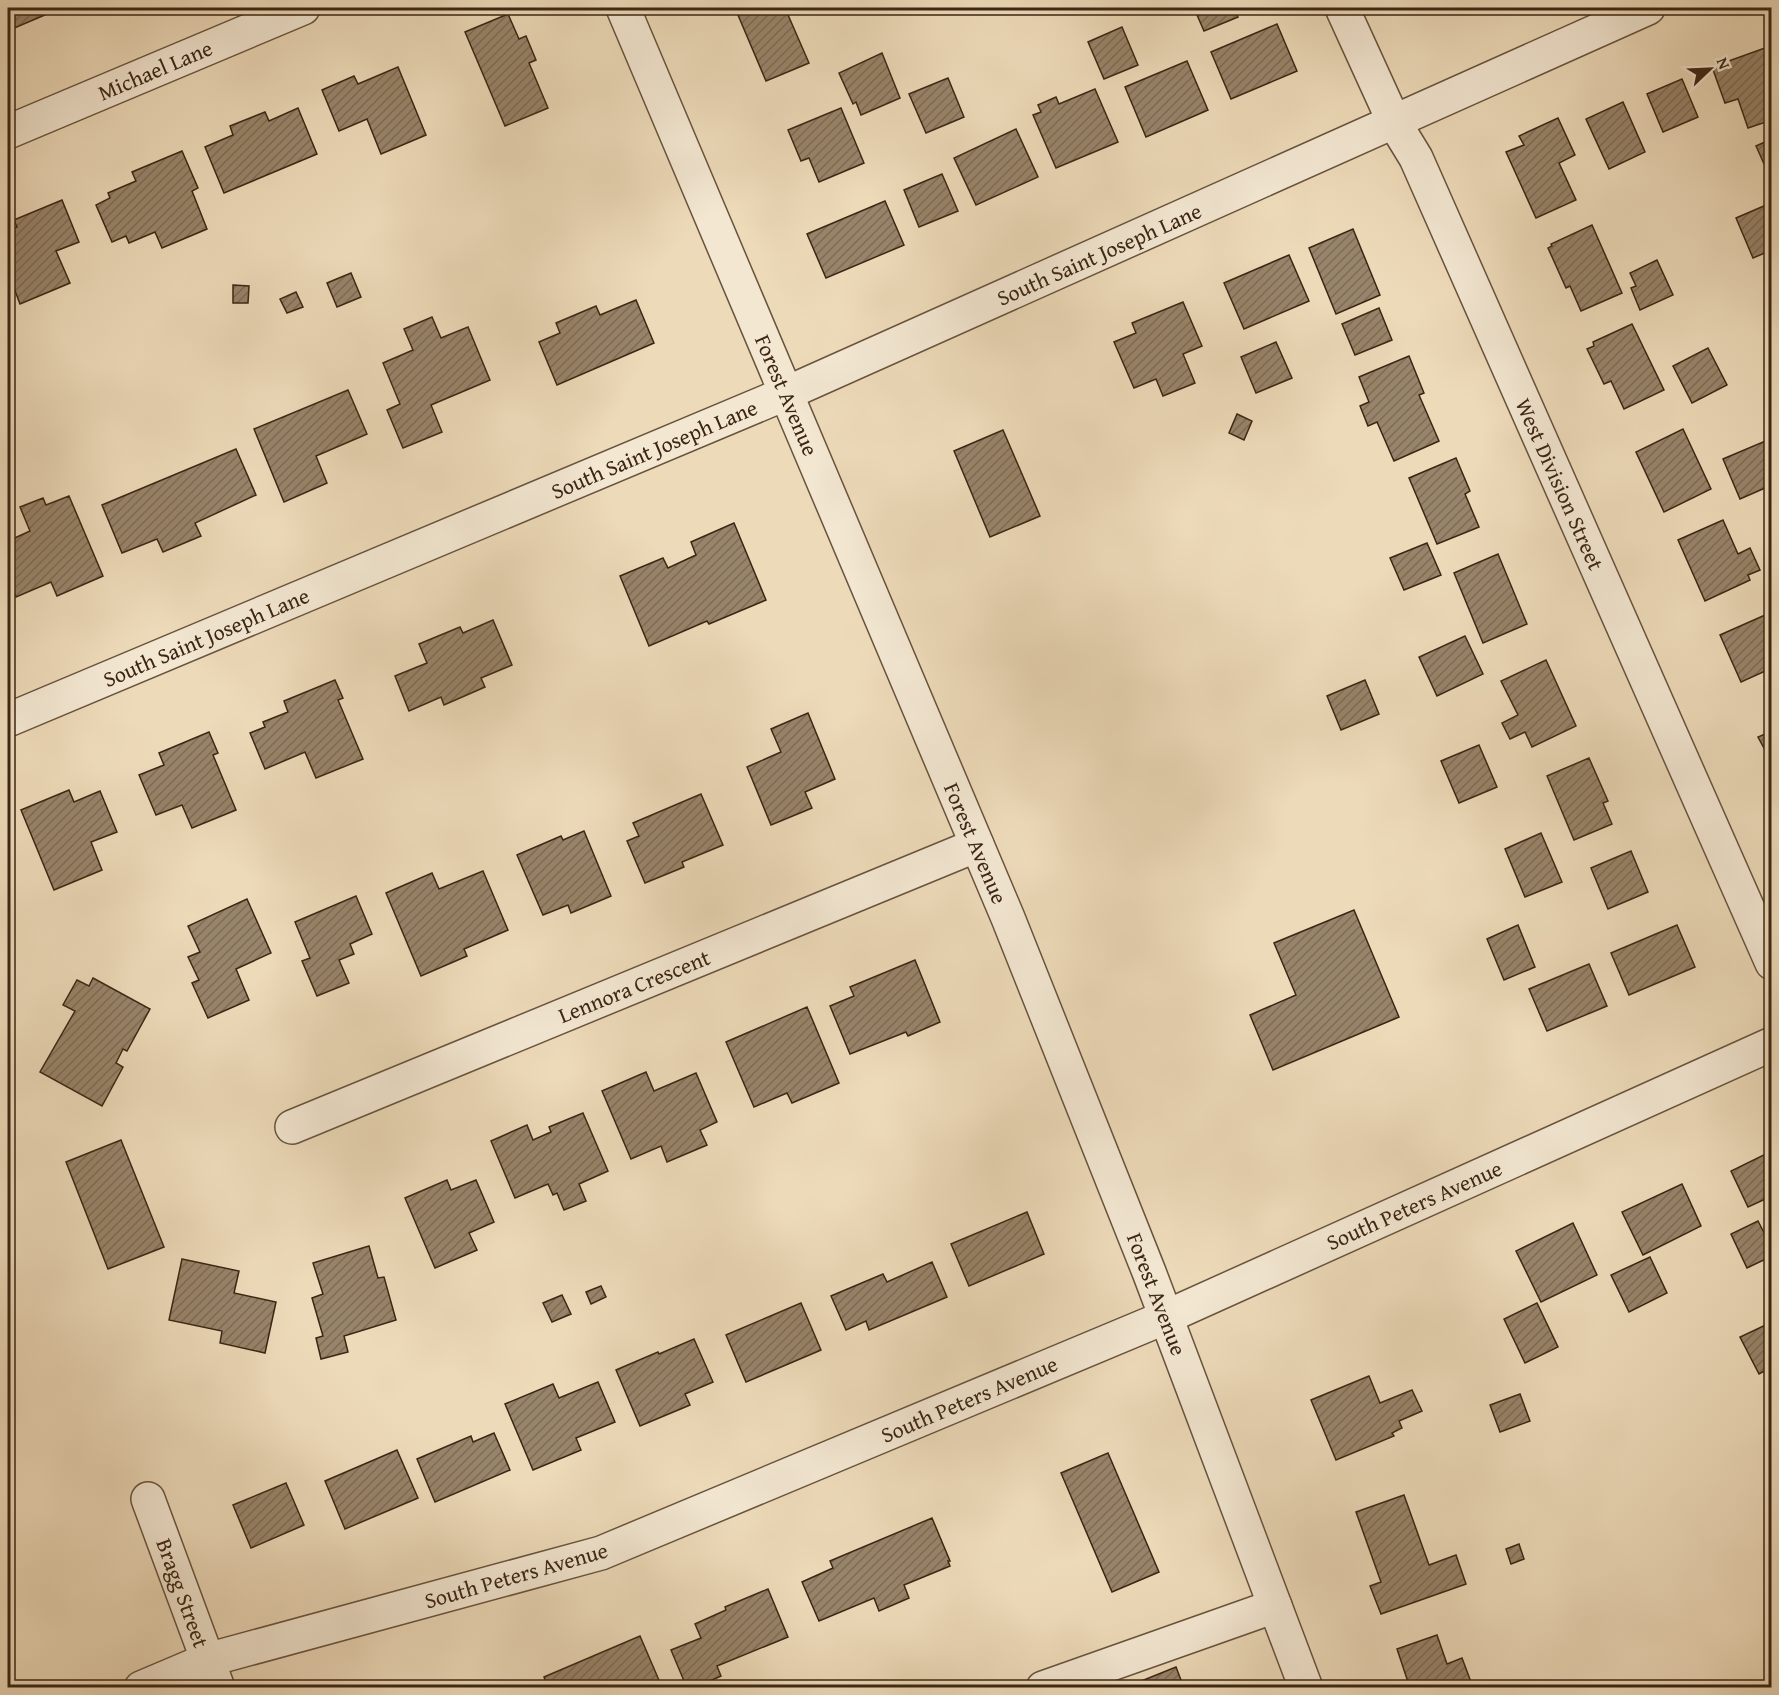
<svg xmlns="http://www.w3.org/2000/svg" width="1779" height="1695" viewBox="0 0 1779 1695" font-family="'Gentium Book Plus',serif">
<defs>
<pattern id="building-hatch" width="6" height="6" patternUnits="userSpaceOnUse" patternTransform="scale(1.5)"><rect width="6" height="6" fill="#98846a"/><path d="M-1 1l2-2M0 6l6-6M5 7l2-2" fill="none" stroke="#7d6c56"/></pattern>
</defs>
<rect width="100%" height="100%" fill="#eddab9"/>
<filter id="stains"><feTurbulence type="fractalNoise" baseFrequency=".00333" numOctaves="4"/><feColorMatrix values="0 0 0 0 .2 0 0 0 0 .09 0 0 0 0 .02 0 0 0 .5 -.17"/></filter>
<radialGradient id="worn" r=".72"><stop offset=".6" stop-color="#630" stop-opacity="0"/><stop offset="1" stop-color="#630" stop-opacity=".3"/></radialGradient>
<g fill="url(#building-hatch)" stroke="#3b2614" stroke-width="1.5">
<path d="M8 8H44L47 14 12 29 8 19Z"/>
<path d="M735 8H785L809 63 766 81Z"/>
<path d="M1194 8H1234L1238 17 1204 31Z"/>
<path d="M508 14 519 39 526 36 536 60 529 63 548 108 505 126 465 32Z"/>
<path d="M1277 24 1297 71 1231 99 1211 52Z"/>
<path d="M1122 27 1138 65 1104 79 1088 42Z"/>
<path d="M1765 48 1772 66V120L1748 128 1738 99 1725 103 1712 67Z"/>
<path d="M882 53 900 98 861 115 856 102 853 104 839 73Z"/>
<path d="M1187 61 1208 110 1146 137 1125 87Z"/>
<path d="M398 67 426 135 381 154 367 119 339 131 322 90 354 76 358 84Z"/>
<path d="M948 78 964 117 926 133 909 94Z"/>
<path d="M1682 79 1698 117 1663 132 1647 94Z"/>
<path d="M1095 89 1118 142 1056 168 1033 115 1041 112 1038 105 1056 97 1059 104Z"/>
<path d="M1623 102 1645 152 1609 169 1586 119Z"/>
<path d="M298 108 317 154 224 193 205 147 233 135 230 126 265 112 269 121Z"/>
<path d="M841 108 864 163 819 182 809 158 801 161 788 130Z"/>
<path d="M1558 118 1575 155 1559 163 1576 200 1536 218 1506 152 1524 145 1519 136Z"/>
<path d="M1016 129 1038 177 976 205 954 158Z"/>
<path d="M1772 139V182L1756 146Z"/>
<path d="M182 151 198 188 192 191 207 229 162 248 155 232 129 243 126 236 112 242 96 205 110 198 108 193 136 181 132 172Z"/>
<path d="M942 174 958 211 919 227 904 190Z"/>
<path d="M62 200 79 242 56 251 70 283 20 304 8 272V230L17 227 14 220Z"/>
<path d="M885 201 904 245 826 278 807 234Z"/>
<path d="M1771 203 1772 250 1753 258 1736 218Z"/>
<path d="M1592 225 1622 293 1581 311 1570 286 1566 288 1548 248 1552 246 1551 244Z"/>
<path d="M1353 229 1380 295 1336 314 1309 248Z"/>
<path d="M1289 255 1309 301 1244 329 1224 283Z"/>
<path d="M1657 260 1673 295 1640 310 1631 288 1636 286 1630 273Z"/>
<path d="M351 273 361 297 337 307 327 283Z"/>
<path d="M233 285 249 286 248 303H233Z"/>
<path d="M296 292 303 307 287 313 280 299Z"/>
<path d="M636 300 654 343 557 385 539 342 560 333 556 323 596 306 600 315Z"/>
<path d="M1183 302 1202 346 1183 354 1195 383 1163 396 1156 379 1134 388 1114 342 1136 333 1132 323Z"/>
<path d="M1379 308 1392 340 1355 355 1342 324Z"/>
<path d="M432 317 441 338 468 327 490 380 431 405 442 432 403 448 387 410 400 404 383 363 413 350 404 329Z"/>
<path d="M1632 324 1664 390 1624 409 1611 381 1604 384 1587 349 1594 346 1593 342Z"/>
<path d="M1276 342 1292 378 1256 393 1241 357Z"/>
<path d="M1708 348 1727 385 1692 403 1673 366Z"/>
<path d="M1409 356 1424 393 1419 395 1439 441 1394 461 1377 422 1368 426 1360 406 1369 402 1359 377Z"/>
<path d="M348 390 367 434 316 456 327 483 284 502 254 429Z"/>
<path d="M1237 414 1252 421 1244 440 1229 433Z"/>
<path d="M1683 429 1711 489 1664 512 1636 452Z"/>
<path d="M1003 430 1040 516 990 537 954 451Z"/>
<path d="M1770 439 1772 485 1740 499 1723 459Z"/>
<path d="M236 449 256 495 195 523 201 536 163 552 157 539 122 553 102 505Z"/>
<path d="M1456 458 1470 491 1465 494 1479 527 1437 544 1409 478Z"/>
<path d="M69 496 103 576 57 596 51 582 16 597 8 577V541L30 531 20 507 43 498 46 505Z"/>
<path d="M1723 520 1738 554 1750 548 1760 570 1748 575 1750 580 1705 601 1678 540Z"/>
<path d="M734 523 766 600 709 624 707 621 649 646 620 576 663 558 668 568 696 555 691 542Z"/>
<path d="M1427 543 1441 575 1404 590 1390 558Z"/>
<path d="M1498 554 1527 624 1483 643 1454 573Z"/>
<path d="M1772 612V668L1741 682 1720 635Z"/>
<path d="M493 620 512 665 481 678 485 687 444 705 441 697 409 711 395 676 427 663 419 644 460 627 463 633Z"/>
<path d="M1465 636 1483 674 1437 696 1419 657Z"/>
<path d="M1546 660 1576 726 1532 747 1525 732 1510 739 1502 723 1518 715 1501 681Z"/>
<path d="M335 680 343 698 338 700 363 759 316 778 305 752 265 769 250 733 265 727 263 722 288 712 284 701Z"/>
<path d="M1365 680 1379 714 1341 730 1327 696Z"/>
<path d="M808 713 835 779 805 792 812 808 771 825 747 767 781 752 771 729Z"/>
<path d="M1772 731V763L1758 737Z"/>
<path d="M209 732 218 753 213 755 236 810 192 828 182 805 156 815 139 775 164 765 159 753Z"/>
<path d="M1479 745 1497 787 1459 803 1441 761Z"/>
<path d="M1589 758 1608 801 1603 803 1612 824 1574 840 1547 776Z"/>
<path d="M69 790 74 802 100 791 117 832 91 842 102 870 54 890 21 810Z"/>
<path d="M701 794 723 845 682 862 684 867 645 883 627 841 639 836 633 823Z"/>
<path d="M584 831 611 896 571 913 568 905 543 915 517 855 561 836 563 840Z"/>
<path d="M1541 833 1562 882 1525 897 1505 849Z"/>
<path d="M1631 851 1648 892 1608 909 1591 868Z"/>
<path d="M483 871 508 930 464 949 467 956 421 976 386 893 432 873 439 889Z"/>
<path d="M356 896 372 934 350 944 354 954 339 960 349 983 317 996 302 961 310 958 295 922Z"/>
<path d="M247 899 271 953 236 969 249 1000 208 1018 192 983 199 980 188 957 200 952 188 926Z"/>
<path d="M1354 910 1399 1017 1273 1070 1250 1015 1296 995 1274 943Z"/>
<path d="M1518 925 1535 967 1504 980 1487 939Z"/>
<path d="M1677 925 1695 967 1629 995 1611 953Z"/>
<path d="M915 960 940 1022 908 1036 906 1032 850 1054 830 1006 854 996 850 987Z"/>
<path d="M1589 964 1607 1006 1547 1031 1529 989Z"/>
<path d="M93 978 150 1009 127 1051 123 1049 116 1063 123 1067 102 1106 40 1072 75 1011 63 1005 77 980 89 986Z"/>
<path d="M807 1007 839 1083 792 1103 787 1093 754 1107 726 1042Z"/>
<path d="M646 1072 654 1091 696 1073 717 1122 700 1130 707 1145 667 1162 661 1146 631 1159 602 1091Z"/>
<path d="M583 1113 608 1171 579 1184 586 1201 564 1210 557 1193 553 1195 548 1184 515 1198 491 1141 527 1125 533 1140 551 1132 549 1127Z"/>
<path d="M121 1140 164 1247 108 1269 66 1162Z"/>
<path d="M1772 1151V1196L1748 1207 1731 1171Z"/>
<path d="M447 1180 451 1190 476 1180 494 1222 469 1233 477 1250 435 1268 405 1198Z"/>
<path d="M1682 1184 1701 1226 1643 1255 1622 1212Z"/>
<path d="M1027 1212 1044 1254 969 1286 951 1244Z"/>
<path d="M1758 1221 1772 1248V1256L1747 1268 1731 1234Z"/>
<path d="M1573 1223 1597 1275 1541 1302 1516 1251Z"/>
<path d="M369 1246 378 1278 384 1277 396 1320 344 1336 348 1352 321 1359 316 1338 323 1336 312 1298 323 1294 313 1263Z"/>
<path d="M1650 1257 1667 1293 1629 1312 1611 1275Z"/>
<path d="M182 1259 239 1271 234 1293 276 1302 265 1353 220 1343 222 1331 169 1320Z"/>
<path d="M932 1262 947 1297 869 1330 866 1321 846 1330 831 1296 883 1274 887 1282Z"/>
<path d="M601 1286 606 1297 591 1304 586 1292Z"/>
<path d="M562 1295 571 1314 552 1322 543 1303Z"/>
<path d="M801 1303 821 1350 746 1382 726 1335Z"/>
<path d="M1537 1303 1558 1347 1525 1363 1504 1319Z"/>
<path d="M1772 1322V1367L1759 1374 1740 1337Z"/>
<path d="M694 1339 713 1382 685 1394 690 1405 640 1426 616 1370 658 1352 659 1354Z"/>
<path d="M1369 1376 1380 1403 1412 1390 1422 1411 1399 1421 1402 1428 1392 1433 1394 1436 1336 1460 1311 1400Z"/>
<path d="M598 1382 615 1422 576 1438 581 1450 533 1470 505 1404 553 1384 559 1398Z"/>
<path d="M1520 1394 1530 1421 1500 1432 1490 1405Z"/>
<path d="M494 1433 510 1470 435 1502 417 1459 471 1436 473 1442Z"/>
<path d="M397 1450 418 1498 345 1529 325 1481Z"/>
<path d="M1108 1453 1159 1572 1112 1592 1061 1473Z"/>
<path d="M286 1483 304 1525 251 1548 233 1505Z"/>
<path d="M1404 1495 1429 1565 1456 1555 1466 1584 1381 1614 1370 1586 1381 1582 1356 1512Z"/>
<path d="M932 1518 950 1561H948L950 1566 904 1585 909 1598 879 1611 874 1598 819 1621 802 1582 833 1568 830 1561Z"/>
<path d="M1519 1544 1524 1559 1511 1564 1506 1549Z"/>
<path d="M768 1589 788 1637 717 1666 721 1676 694 1688H687L671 1650 701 1638 695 1624 726 1610 725 1607Z"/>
<path d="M1437 1635 1447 1664 1462 1658 1471 1682 1456 1688H1410L1397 1649Z"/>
<path d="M640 1636 661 1685 656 1688H548L544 1677Z"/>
<path d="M1176 1667 1184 1688H1124Z"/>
</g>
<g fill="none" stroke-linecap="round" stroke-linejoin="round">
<defs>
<g id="minor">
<path d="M623 8 1008 918 1149 1272 1306 1688"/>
<path d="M1342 8 1394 122 1416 158 1772 963"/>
<path d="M8 132 303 8"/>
<path d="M8 720 787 393 1648 8"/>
<path d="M292 1127 977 845"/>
<path d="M148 1499 218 1688"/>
<path d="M141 1688 207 1660 601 1553 1166 1317 1772 1044"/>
<path d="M1043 1688 1275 1606"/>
</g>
</defs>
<use href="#minor" stroke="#68533d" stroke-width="36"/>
<use href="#minor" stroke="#f3e7d2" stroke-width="33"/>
</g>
<g text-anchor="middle" stroke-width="4.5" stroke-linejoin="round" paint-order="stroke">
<g font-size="22" fill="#3b2614" stroke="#f3e7d2">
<text transform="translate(155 70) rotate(-23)" y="8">Michael Lane</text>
<text transform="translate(1099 254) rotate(-24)" y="8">South Saint Joseph Lane</text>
<text transform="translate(787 395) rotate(67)" y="8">Forest Avenue</text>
<text transform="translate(654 449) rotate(-23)" y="8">South Saint Joseph Lane</text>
<text transform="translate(1560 484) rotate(66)" y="8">West Division Street</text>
<text transform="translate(206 637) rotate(-23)" y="8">South Saint Joseph Lane</text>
<text transform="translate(976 843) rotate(67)" y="8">Forest Avenue</text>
<text transform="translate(634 986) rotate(-22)" y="8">Lennora Crescent</text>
<text transform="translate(1414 1205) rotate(-24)" y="8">South Peters Avenue</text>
<text transform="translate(1157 1294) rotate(69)" y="8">Forest Avenue</text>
<text transform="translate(969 1399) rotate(-23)" y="8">South Peters Avenue</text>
<text transform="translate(516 1575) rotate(-16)" y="8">South Peters Avenue</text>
<text transform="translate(183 1593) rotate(70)" y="8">Bragg Street</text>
</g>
</g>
<rect width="1779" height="1695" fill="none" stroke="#eddab9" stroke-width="30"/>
<rect x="9" y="9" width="1761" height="1677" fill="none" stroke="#3b2614" stroke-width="3"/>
<rect x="15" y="15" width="1749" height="1665" fill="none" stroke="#3b2614" stroke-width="1.5"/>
<g transform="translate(1710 69) rotate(67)" stroke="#f3e7d2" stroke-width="4.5" paint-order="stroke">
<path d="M0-4.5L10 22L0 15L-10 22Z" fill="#3b2614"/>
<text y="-9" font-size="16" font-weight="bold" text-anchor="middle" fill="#3b2614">N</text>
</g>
<rect width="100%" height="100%" filter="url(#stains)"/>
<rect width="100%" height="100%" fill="url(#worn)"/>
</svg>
